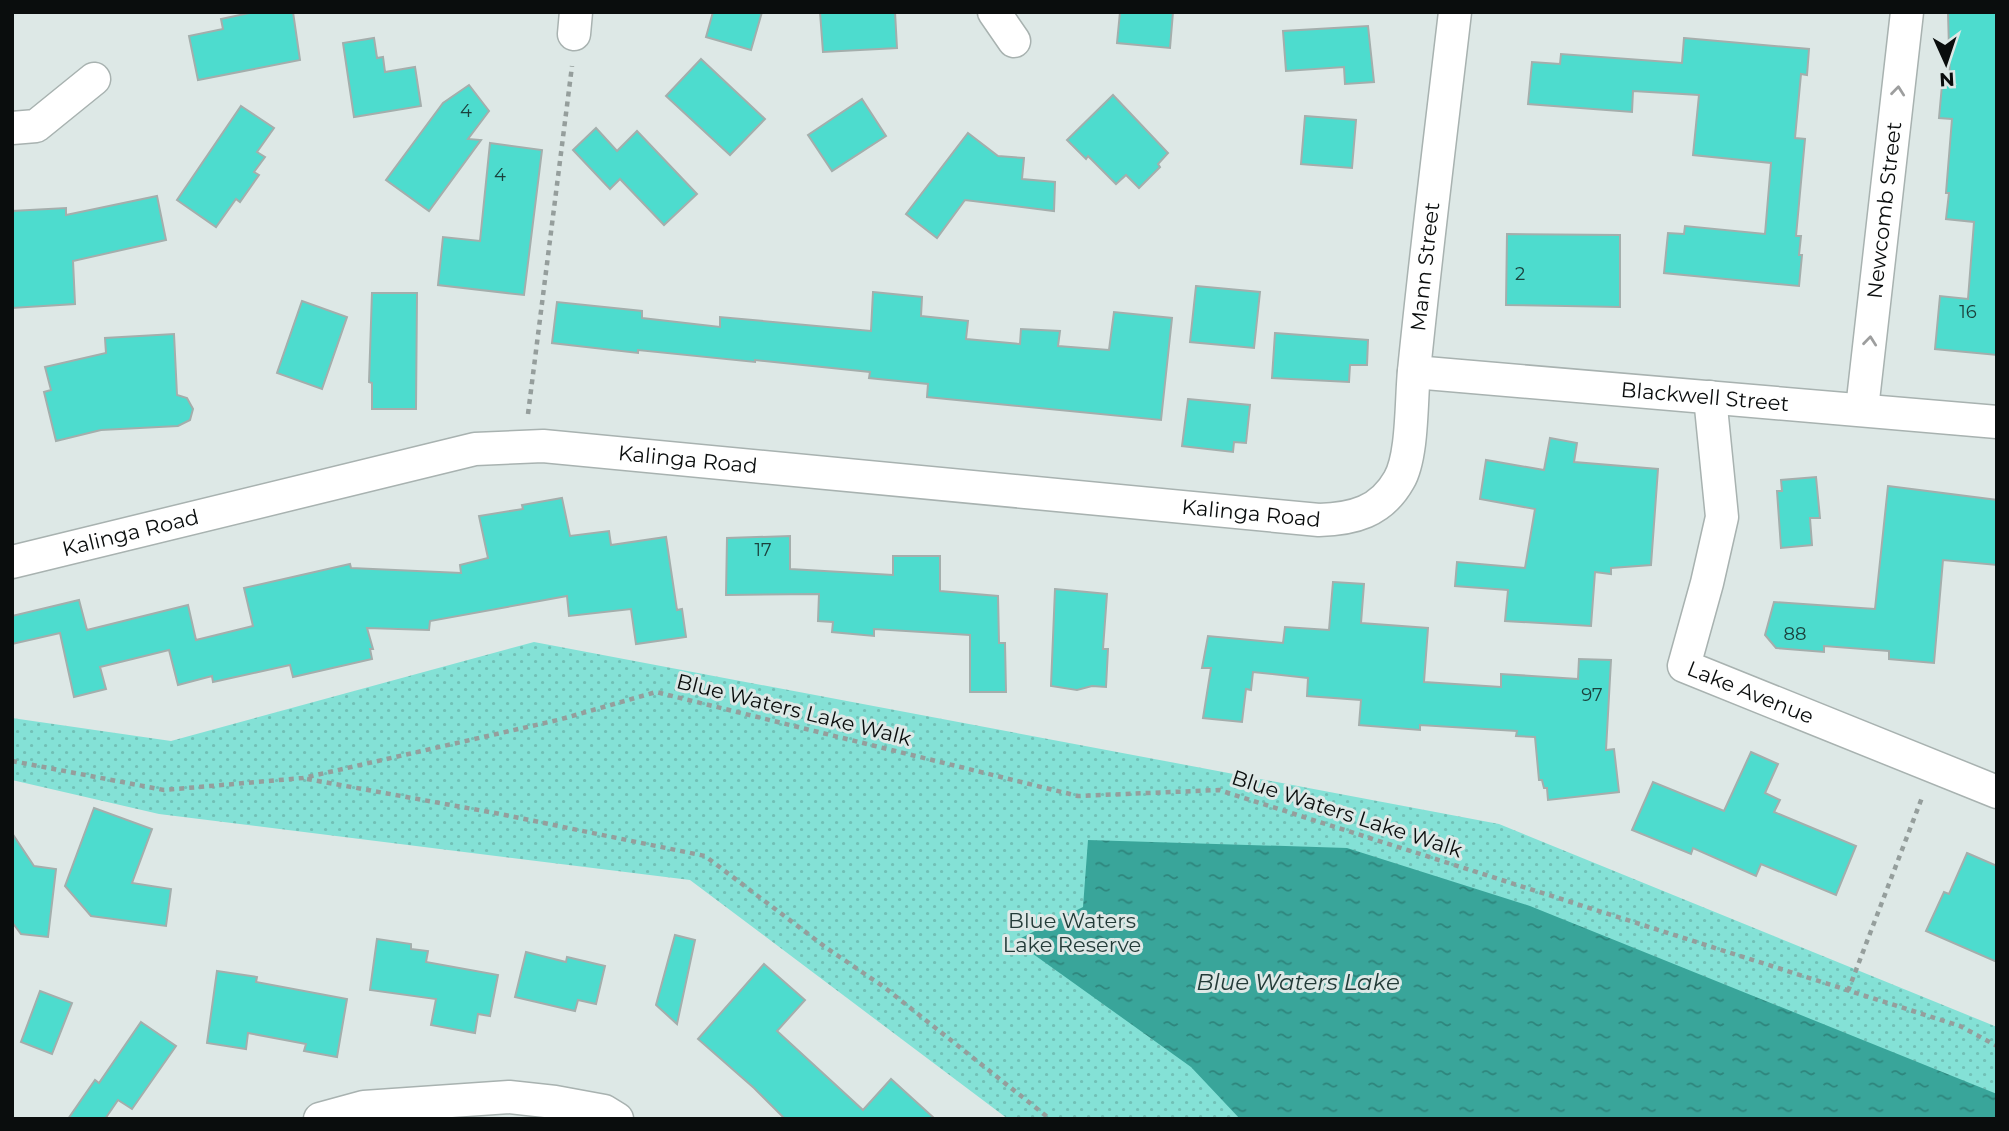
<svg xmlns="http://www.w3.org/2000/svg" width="2009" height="1131" viewBox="0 0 2009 1131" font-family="Montserrat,sans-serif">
<defs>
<pattern id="green-dots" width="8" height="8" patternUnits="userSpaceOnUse" patternTransform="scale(1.75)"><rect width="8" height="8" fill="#84e1d6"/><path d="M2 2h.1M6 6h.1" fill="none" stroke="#71c0b6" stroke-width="1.8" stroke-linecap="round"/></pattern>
<pattern id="water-ripples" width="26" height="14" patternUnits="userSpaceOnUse" patternTransform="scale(1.75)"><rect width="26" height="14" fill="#39a59a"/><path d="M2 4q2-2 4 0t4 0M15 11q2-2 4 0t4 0" fill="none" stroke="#2e857c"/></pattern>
</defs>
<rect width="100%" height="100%" fill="#dde8e6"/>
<path fill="url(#green-dots)" d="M534 642 1499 824 1997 1027V1119H1008L690 880 159 814 12 780V718L171 741Z"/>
<path fill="url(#water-ripples)" d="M1088 840 1347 848 1530 906 1997 1094V1119H1240L1191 1067 1015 941 1083 907Z"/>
<g fill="#4ddcce" stroke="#a4aeac" stroke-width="2">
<path d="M254 12H293L300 60 198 80 189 36 223 29 221 19Z"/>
<path d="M713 12H762L751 50 706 37Z"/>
<path d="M820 12H895L897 48 823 52Z"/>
<path d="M1120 12H1173L1170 48 1117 43Z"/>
<path d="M1948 12H1997V355L1935 349 1940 296 1968 299 1974 222 1946 219 1949 193H1946L1952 119 1939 118 1942 85H1950Z"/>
<path d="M1368 26 1374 82 1345 84 1344 67 1286 71 1283 31Z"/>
<path d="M374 38 377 58 383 57 385 72 415 67 421 106 354 117 343 43Z"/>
<path d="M1684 38 1809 49 1807 75 1801 74 1795 138 1805 139 1796 236H1801L1799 255H1802L1799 286 1664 273 1668 233 1684 234 1685 226 1765 234 1771 163 1693 155 1699 95 1633 91 1632 112 1528 104 1532 62 1560 64 1561 54 1682 63Z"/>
<path d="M701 59 765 119 730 155 666 96Z"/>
<path d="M469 85 489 111 468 139 481 140 429 211 386 180 443 103Z"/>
<path d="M1113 95 1168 153 1158 164 1160 167 1139 188 1126 175 1116 184 1088 156 1086 159 1067 140Z"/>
<path d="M862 99 886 136 832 171 808 135Z"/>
<path d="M241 106 274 128 257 152 265 157 254 172 259 175 240 202 236 199 216 227 177 200Z"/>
<path d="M1305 116 1356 120 1352 168 1301 164Z"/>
<path d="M596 128 617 151 637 131 697 194 664 225 620 179 610 189 573 150Z"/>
<path d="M968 133 998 156 1024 158 1022 179 1055 182 1054 211 965 200 937 238 906 214Z"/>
<path d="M490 143 542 150 524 295 438 285 443 237 480 241Z"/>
<path d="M157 196 166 240 73 261 75 304 12 308V211L66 208V215Z"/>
<path d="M1507 234 1620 235V307L1506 305Z"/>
<path d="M1196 286 1260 292 1254 348 1190 342Z"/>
<path d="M873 292 922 297 921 316 968 321 966 339 1020 344 1021 329 1060 331 1058 346 1109 350 1114 312 1172 318 1161 420 927 397 928 384 869 378 870 372 755 360V362L638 350V353L552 343 557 302 642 311V318L720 327V317L871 331Z"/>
<path d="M372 293H417L416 409H372V383L369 382Z"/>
<path d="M302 301 347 317 322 389 277 373Z"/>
<path d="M1275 333 1368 340 1367 365H1350L1349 382 1272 378Z"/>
<path d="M174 334 177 395 187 398 193 409 190 420 178 426 101 430 56 441 44 392 51 390 45 367 106 353 105 338Z"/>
<path d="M1188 399 1250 405 1246 443 1234 442 1233 452 1182 446Z"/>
<path d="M1550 438 1577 443 1574 462 1658 469 1651 565 1611 568V574L1595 572 1591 626 1505 621 1508 590 1455 586 1457 562 1525 568 1535 509 1480 499 1486 460 1544 470Z"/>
<path d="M1816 477 1820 518H1810L1812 545 1781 548 1777 491H1782L1781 480Z"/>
<path d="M1888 486 1997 500V565L1943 560 1934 663 1889 659V651L1824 646V652L1776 648 1765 635 1774 602 1875 609Z"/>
<path d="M562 498 570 536 609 531 611 545 666 537 677 610 682 609 686 637 636 644 631 609 569 616 567 596 430 621 429 630 367 628 373 649H370L372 659 293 677 290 665 213 682 212 676 178 685 169 650 100 667 106 689 74 697 60 633 12 644V616L79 600 87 630 188 605 196 640 253 626 244 588 350 564 351 568 461 573 460 565 488 558 479 516 523 509 522 505Z"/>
<path d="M790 536V569L893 575V556H940V591L998 596 999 643H1005L1006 692H970V635L874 629V636L832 632 833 622 818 621 819 594 726 595 727 538Z"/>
<path d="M1333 582 1364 584 1361 623 1428 628 1424 682 1501 687V674L1578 679 1579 659 1611 660 1606 750 1614 749 1619 792 1548 800 1547 788H1544L1542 780H1539L1535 737 1516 736 1517 731 1420 725V730L1359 725 1361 700 1307 696 1308 678 1253 672 1251 690 1246 689 1242 722 1203 718 1211 668H1202L1208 636 1283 643 1285 627 1329 630Z"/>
<path d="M1055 589 1107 594 1103 649H1108L1106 687 1092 686 1077 690 1051 686Z"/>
<path d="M1751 752 1778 764 1765 793 1780 800 1774 812 1856 846 1836 895 1761 864 1756 876 1693 848 1691 854 1632 830 1653 782 1724 811Z"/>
<path d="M94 808 152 829 132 883 171 889 166 926 91 916 65 886Z"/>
<path d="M12 833 34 866 56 869 48 937 21 934 12 922Z"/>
<path d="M1967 853 1997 866V962L1926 931 1944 892 1949 894Z"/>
<path d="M675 935 695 940 677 1024 656 1005Z"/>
<path d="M377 939 411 944V949L428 951 426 962 498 975 490 1016 478 1014 475 1033 431 1025 436 999 370 990Z"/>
<path d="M526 952 566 962 567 957 605 966 596 1004 578 1000 575 1011 515 997Z"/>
<path d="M764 964 805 1000 777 1031 863 1110 891 1079 935 1119H785L754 1088 698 1039Z"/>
<path d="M217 971 257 977 256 982 347 999 337 1057 304 1051 306 1044 248 1033 246 1049 207 1043Z"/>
<path d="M40 991 72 1003 52 1054 21 1042Z"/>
<path d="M141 1022 176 1046 132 1109 118 1100 105 1119H68L95 1080 99 1083Z"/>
</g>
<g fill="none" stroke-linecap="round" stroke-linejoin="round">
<defs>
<g id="minor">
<path d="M994 12 1014 41"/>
<path d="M574 34 576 12"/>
<path d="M12 128 36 126 94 79"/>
<path id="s1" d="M1414 372 1997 422"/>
<path id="s2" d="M1710 397 1722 517 1707 583 1684 666 1997 792"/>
<path id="s3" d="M1862 409 1907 12"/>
<path id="s4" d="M12 562 475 449 543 446 1319 520C1353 519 1381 512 1399 480 1413 456 1411 400 1414 371 1426 251 1441 132 1455 12"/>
<path d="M320 1119 364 1107 509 1097 555 1102 604 1111 617 1119"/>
</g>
</defs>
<use href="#minor" stroke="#a8b2b0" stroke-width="35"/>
<g stroke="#959e9c" stroke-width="4.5" stroke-dasharray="5 5" stroke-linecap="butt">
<path d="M528 414 572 66"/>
<path d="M12 761 164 790 303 778 558 720 656 692 1078 796 1219 790 1960 1026 1997 1046"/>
<path d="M307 779 495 813 705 856 828 949 884 987 1050 1119"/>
<path d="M1848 991 1923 795"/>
</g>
<use href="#minor" stroke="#fff" stroke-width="32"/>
</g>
<defs><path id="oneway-chevron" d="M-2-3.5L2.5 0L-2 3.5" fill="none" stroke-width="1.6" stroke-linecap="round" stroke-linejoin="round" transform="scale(1.75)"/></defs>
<g stroke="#9d9e9e">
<use href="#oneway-chevron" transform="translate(1898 91) rotate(-84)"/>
<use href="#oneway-chevron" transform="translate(1870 341) rotate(-84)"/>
</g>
<g text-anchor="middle" stroke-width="6" stroke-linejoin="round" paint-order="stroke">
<g font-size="18" fill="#1b413d">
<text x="466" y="117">4</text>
<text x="500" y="181">4</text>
<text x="1520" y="280">2</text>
<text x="1968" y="318">16</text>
<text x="763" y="556">17</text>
<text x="1795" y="640">88</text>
<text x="1592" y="701">97</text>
</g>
<g font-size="21" fill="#0a0d0d" stroke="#dde8e6">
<text dy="7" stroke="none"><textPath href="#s3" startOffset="200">Newcomb Street</textPath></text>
<text dy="7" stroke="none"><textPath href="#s4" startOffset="1634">Mann Street</textPath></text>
<text dy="7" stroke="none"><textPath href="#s1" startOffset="292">Blackwell Street</textPath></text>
<text dy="7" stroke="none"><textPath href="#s4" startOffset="690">Kalinga Road</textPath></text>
<text dy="7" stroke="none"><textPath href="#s4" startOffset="1256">Kalinga Road</textPath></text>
<text dy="7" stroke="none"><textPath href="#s4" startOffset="122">Kalinga Road</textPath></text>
<text dy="7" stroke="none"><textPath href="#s2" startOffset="346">Lake Avenue</textPath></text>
<text transform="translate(794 710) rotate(14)" y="7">Blue Waters Lake Walk</text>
<text transform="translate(1347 814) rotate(18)" y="7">Blue Waters Lake Walk</text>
</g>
<g font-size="21" fill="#233b38" stroke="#dde8e6">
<text x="1072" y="928">Blue Waters<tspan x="1072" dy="24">Lake Reserve</tspan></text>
</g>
<g font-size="23" font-style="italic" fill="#233b38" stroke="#dde8e6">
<text x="1298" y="990">Blue Waters Lake</text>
</g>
</g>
<rect width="2009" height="1131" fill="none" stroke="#0a0d0d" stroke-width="28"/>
<g transform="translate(1946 63) rotate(177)" stroke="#dde8e6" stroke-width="5" paint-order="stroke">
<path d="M0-5L12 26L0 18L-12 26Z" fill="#0a0d0d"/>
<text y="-10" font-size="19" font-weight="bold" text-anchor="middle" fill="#0a0d0d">N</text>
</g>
</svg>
